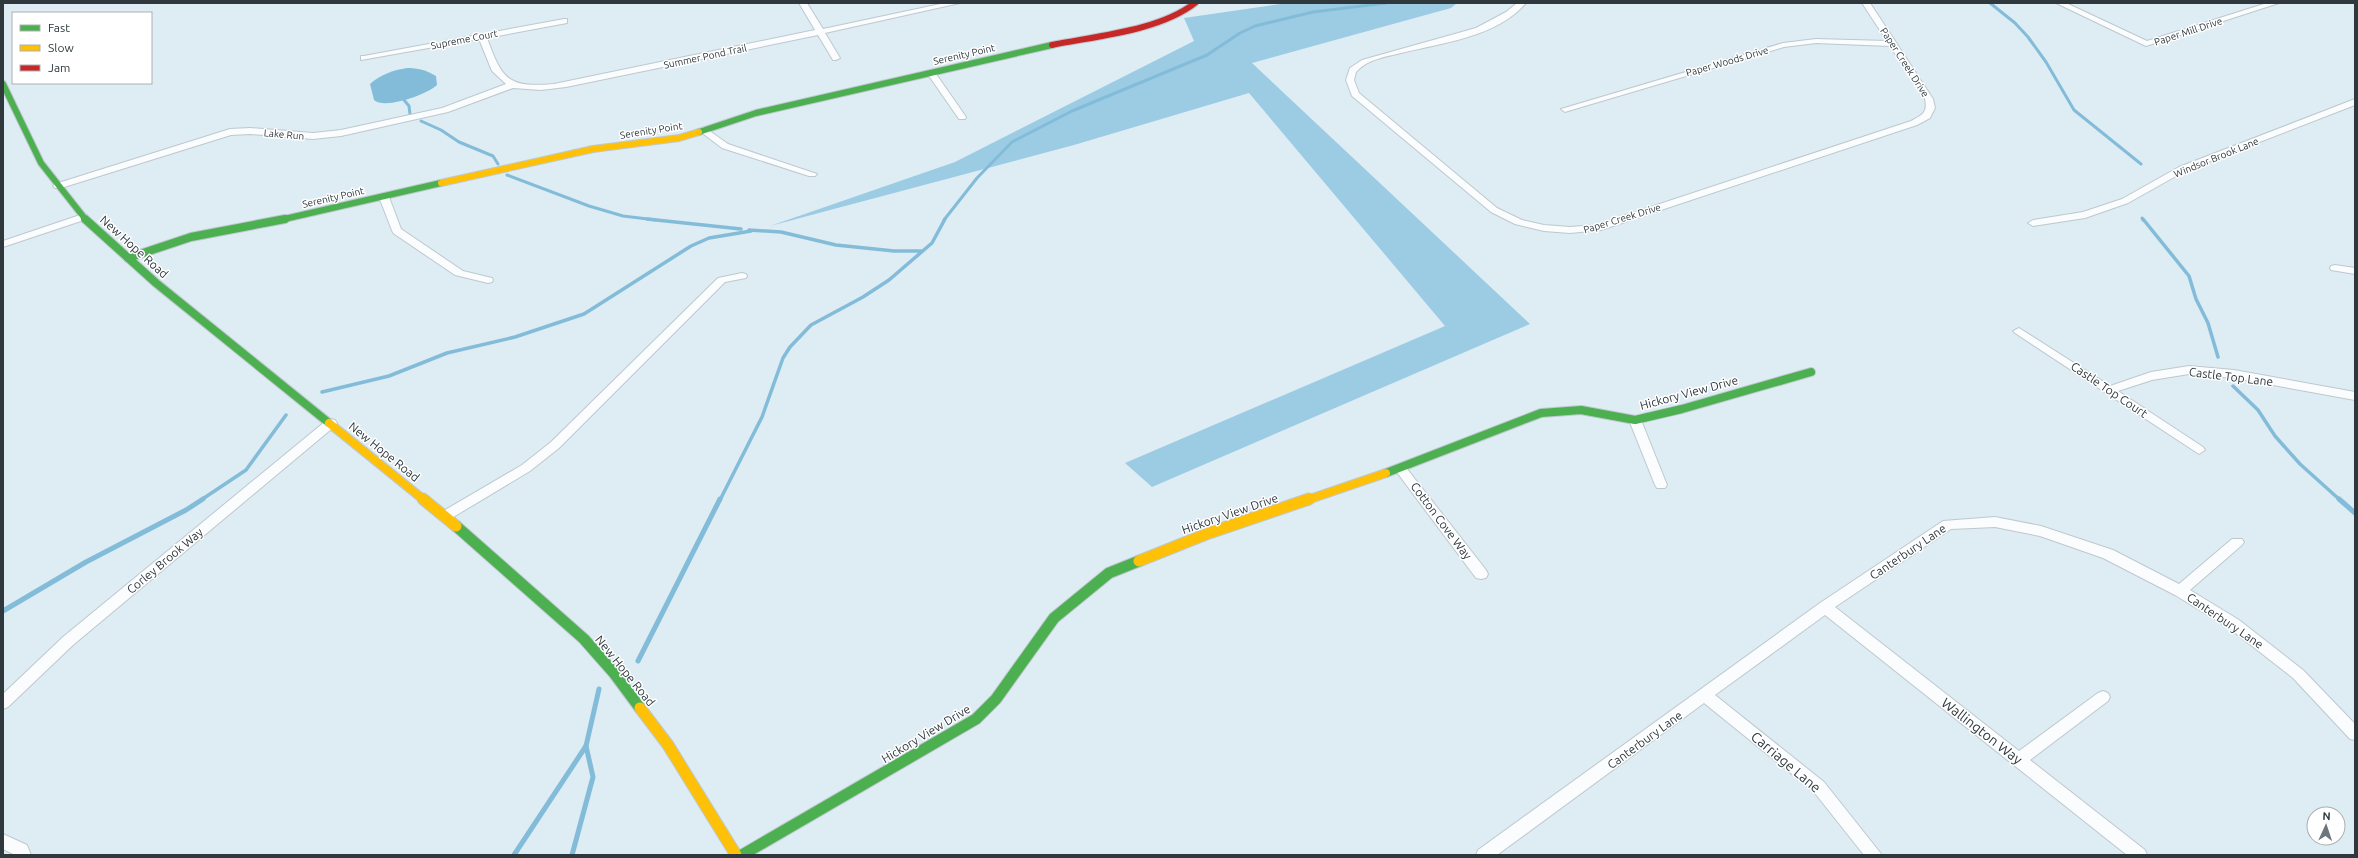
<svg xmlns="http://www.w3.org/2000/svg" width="2358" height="858" viewBox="0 0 2358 858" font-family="Ubuntu,sans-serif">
<rect width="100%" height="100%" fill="#deecf4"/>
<path fill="#9ccce4" d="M1287 3H1457L1451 8 1252 63 1530 324 1152 487 1125 463 1445 326 1249 93 1074 145 770 226 955 162 1194 41 1184 18Z"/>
<path fill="#83bcd9" d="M407 68C418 68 426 70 436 76L437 85C428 94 385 110 374 100L370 84C380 75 393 70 407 68Z"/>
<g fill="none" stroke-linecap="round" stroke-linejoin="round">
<g stroke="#83bcd9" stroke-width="3">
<path d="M1990 3 2015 23 2028 37 2046 62 2074 110 2141 164"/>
<path d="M404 100 409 106 410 114"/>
<path d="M421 121 441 130 459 142 493 156 498 164"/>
<path d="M507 175 589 206 623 216 656 220"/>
<path d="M2142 218 2143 220"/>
<path d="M944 220 977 178 1012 142 1072 111 1207 55 1240 33 1255 26 1313 12 1386 3"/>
</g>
<g stroke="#83bcd9" stroke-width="3.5">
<path d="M647 219 741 229"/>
<path d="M2143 219 2189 276 2196 299 2208 323 2218 357"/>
<path d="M749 230 781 232 836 245 894 251H921"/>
<path d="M2233 386 2258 410 2275 436 2300 464 2340 500"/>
<path d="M322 392 389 376 447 353 515 337 584 314 691 246 709 238 751 231"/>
<path d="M201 500 246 470 286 415"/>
<path d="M720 500 762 417 783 358 790 347 811 325 863 297 889 280 932 243 945 219"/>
</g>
<g stroke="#83bcd9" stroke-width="5">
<path d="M2339 499 2355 513"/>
<path d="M3 611 86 562 186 510 203 499"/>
<path d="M638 661 720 499"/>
<path d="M514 855 586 746 599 689"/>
<path d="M572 855 593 777 586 746"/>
</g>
<defs>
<g id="street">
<path d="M799 3H807L823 29 945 3H960L825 33 840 58 836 60H833L818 35 566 87 541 90 513 88 448 112 341 136 313 139 250 134 231 135 61 188H55L53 186 55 184 230 129 250 128 313 133 341 130 442 108 506 84 492 71 479 39 361 60V56H364L564 19H567V23L487 38C502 79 507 88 554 84L815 30Z"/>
<path d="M1517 3H1526C1497 37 1442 43 1401 53 1385 57 1368 59 1356 72L1354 80 1359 93 1497 208 1522 220 1544 225 1570 227 1596 225 1911 121C1922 115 1928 113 1925 99L1890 46 1816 43 1784 47 1568 111 1565 112 1561 109 1783 43 1816 39 1887 41 1862 3H1870L1933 99 1935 108 1930 118 1917 125 1601 230 1570 233 1544 231 1515 224 1491 212 1352 96 1346 80 1350 68 1362 60 1476 28 1506 12Z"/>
<path d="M2056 3H2066L2147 41 2267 3H2279L2146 46Z"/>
<path d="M928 71H934L966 117 965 119H959L927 73Z"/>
<path d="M2355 99V105L2185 171 2128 203 2085 218 2033 226 2028 223 2033 220 2083 212 2122 199 2179 167Z"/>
<path d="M704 127 728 144 817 174 815 176H809L722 148 701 132 699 130Z"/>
<path d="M384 194 389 197 401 229 463 271 492 278 493 280 492 282 488 283 455 275 393 233 379 197Z"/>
<path d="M83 214 87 215V219L3 247V241Z"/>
<path d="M2335 265 2355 268V274L2331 270 2330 268 2331 266Z"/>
<path d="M742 273 746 274 747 276 746 278 725 282 559 448 530 471 450 519H440L439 516 440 513 522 465 551 442 718 278Z"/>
<path d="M2019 328 2110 386 2151 372 2189 366 2234 370 2355 392V400L2234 378 2189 374 2152 380 2118 391 2203 447 2205 450 2199 454 2015 333 2013 331Z"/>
<path d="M1635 416 1641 420 1667 485 1665 488H1657L1655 485 1629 420Z"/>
<path d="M331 419 335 420 337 423 335 426 73 645 8 707 3 709V694L63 637 327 420Z"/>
<path d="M1400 464 1404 465 1486 570 1488 574 1486 578 1481 579 1476 578 1396 471 1394 468Z"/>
<path d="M1995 517 2041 526 2113 550 2179 584 2232 539H2242L2244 542 2242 545 2190 590 2239 620 2303 670 2355 724V740L2350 739 2293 678 2229 628 2175 595 2103 558 2040 536 1995 527 1951 529 1835 607 2019 751 2098 693 2103 691 2108 693 2110 697 2108 701 2030 760 2145 850 2147 855H2127L1825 615 1715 695 1824 782 1882 855H1864L1814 792 1704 703 1497 855H1476L1478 850 1820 603 1943 521Z"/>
<path d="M3 834 27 845 31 855H15L3 849Z"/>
</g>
<g id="fast-far2">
<path d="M3 84 41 163 86 220"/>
<path d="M699 132 756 113 1052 45"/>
<path d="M280 220 441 183"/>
</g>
<g id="fast-far1">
<path d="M85 219 156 283 329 423"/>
<path d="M128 258 191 237 285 219"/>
<path d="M1386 473 1541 413 1581 410 1635 420 1682 409 1811 372"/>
</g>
<g id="fast">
<path d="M456 526 584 639 614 673 640 708"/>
<path d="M742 855 976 719 996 699 1054 618 1109 573 1139 561"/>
</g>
<path id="slow-far2" d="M441 183 593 149 679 138 699 132"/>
<g id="slow-far1">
<path d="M329 423 424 500"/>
<path d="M1307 500 1386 473"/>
</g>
<g id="slow">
<path d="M423 499 456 526"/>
<path d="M1139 561 1209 533 1309 499"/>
<path d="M640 708 668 745 736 855"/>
</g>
<path id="jam" d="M1052 45C1096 36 1159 31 1195 3"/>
</defs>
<use href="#street" stroke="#bec8ce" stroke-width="2"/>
<use href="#fast-far2" stroke="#bec8ce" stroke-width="8"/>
<use href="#fast-far1" stroke="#bec8ce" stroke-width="10"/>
<use href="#fast" stroke="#bec8ce" stroke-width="13"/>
<use href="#slow-far2" stroke="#bec8ce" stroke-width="8"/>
<use href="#slow-far1" stroke="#bec8ce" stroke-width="10"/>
<use href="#slow" stroke="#bec8ce" stroke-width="13"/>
<use href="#jam" stroke="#bec8ce" stroke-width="8"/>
<use href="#street" fill="#fafcfd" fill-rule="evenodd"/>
<use href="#fast-far2" stroke="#4caf50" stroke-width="6"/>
<use href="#fast-far1" stroke="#4caf50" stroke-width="8"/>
<use href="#fast" stroke="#4caf50" stroke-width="11"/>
<use href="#slow-far2" stroke="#ffc107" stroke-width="6"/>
<use href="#slow-far1" stroke="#ffc107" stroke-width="8"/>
<use href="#slow" stroke="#ffc107" stroke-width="11"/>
<use href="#jam" stroke="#c62828" stroke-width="6"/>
</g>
<g text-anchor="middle" stroke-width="3" stroke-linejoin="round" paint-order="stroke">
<g font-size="10" fill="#2e383d" stroke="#fff">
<text transform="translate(2188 31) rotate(-18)" y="4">Paper Mill Drive</text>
<text transform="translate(464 39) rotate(-11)" y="4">Supreme Court</text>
<text transform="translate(964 54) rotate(-13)" y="4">Serenity Point</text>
<text transform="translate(705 56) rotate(-12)" y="4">Summer Pond Trail</text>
<text transform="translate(1727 61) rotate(-16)" y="4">Paper Woods Drive</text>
<text transform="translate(1905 62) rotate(57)" y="4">Paper Creek Drive</text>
<text transform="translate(651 130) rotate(-9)" y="4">Serenity Point</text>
<text transform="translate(284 134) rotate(5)" y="4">Lake Run</text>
<text transform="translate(2216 157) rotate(-22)" y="4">Windsor Brook Lane</text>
<text transform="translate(333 197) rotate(-13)" y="4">Serenity Point</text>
<text transform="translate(1622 218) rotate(-17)" y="4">Paper Creek Drive</text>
</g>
<g font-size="12" fill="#2e383d" stroke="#fff">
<text transform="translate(134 247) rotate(42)" y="4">New Hope Road</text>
<text transform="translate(2231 377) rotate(7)" y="4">Castle Top Lane</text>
<text transform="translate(2109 390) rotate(34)" y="4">Castle Top Court</text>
<text transform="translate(1689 393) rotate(-15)" y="4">Hickory View Drive</text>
<text transform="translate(384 452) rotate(39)" y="4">New Hope Road</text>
<text transform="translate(1230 514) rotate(-19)" y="4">Hickory View Drive</text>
<text transform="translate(1441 521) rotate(53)" y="4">Cotton Cove Way</text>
<text transform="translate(1908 552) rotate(-34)" y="4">Canterbury Lane</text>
<text transform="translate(165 561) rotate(-40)" y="4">Corley Brook Way</text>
<text transform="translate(2225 621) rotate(34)" y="4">Canterbury Lane</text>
<text transform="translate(625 671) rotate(51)" y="4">New Hope Road</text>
<text transform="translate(926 734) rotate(-31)" y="4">Hickory View Drive</text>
<text transform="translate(1645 740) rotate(-36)" y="4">Canterbury Lane</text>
</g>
<g font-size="14" fill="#2e383d" stroke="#fff">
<text transform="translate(1982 731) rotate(38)" y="5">Wallington Way</text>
<text transform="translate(1786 762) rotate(40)" y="5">Carriage Lane</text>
</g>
</g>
<rect width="2358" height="858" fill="none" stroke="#2e383d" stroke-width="8"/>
<rect x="12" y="12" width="140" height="72" fill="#ffffff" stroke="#abafb1"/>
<rect x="20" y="25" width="20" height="6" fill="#4caf50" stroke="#abafb1"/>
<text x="48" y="32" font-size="12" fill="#2e383d">Fast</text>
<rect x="20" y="45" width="20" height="6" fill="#ffc107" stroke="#abafb1"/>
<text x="48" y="52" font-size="12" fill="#2e383d">Slow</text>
<rect x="20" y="65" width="20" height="6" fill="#c62828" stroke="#abafb1"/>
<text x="48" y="72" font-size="12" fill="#2e383d">Jam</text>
<g transform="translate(2326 826) rotate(3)"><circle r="19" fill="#ffffff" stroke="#abafb1"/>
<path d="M0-3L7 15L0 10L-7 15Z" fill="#6c777d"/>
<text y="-6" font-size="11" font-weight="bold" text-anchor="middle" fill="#2e383d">N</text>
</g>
</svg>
